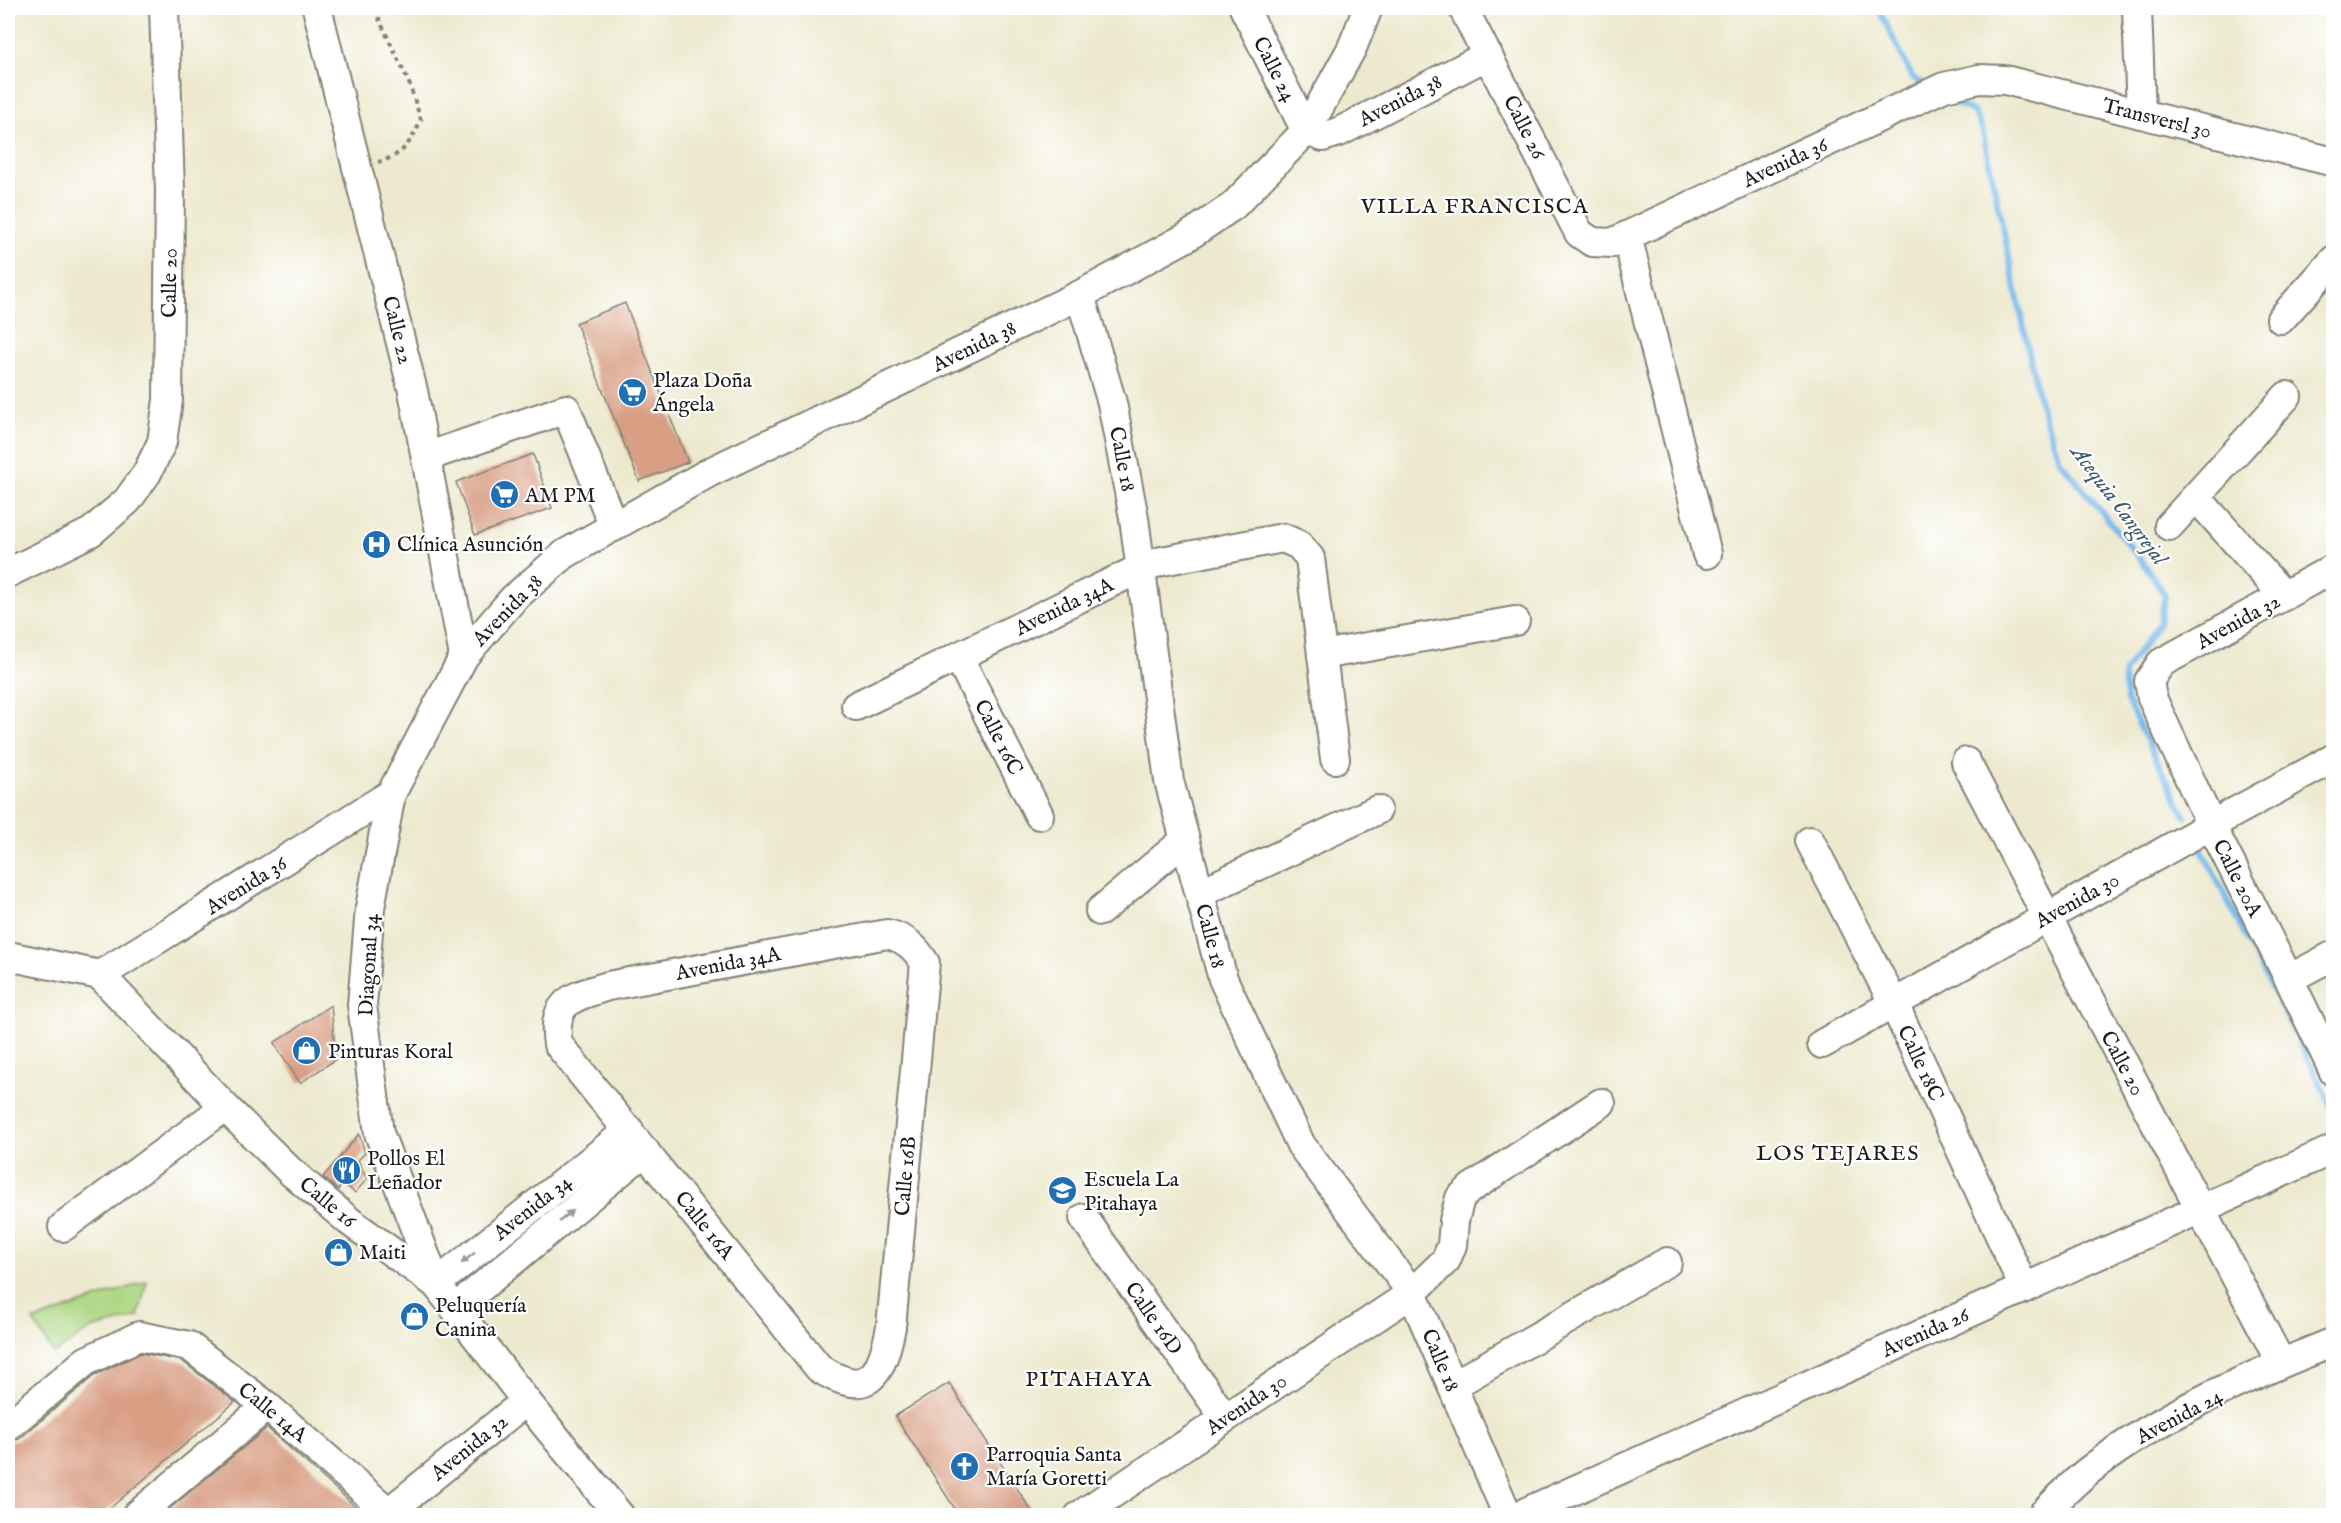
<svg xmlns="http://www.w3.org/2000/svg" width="2341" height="1523" viewBox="0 0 2341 1523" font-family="'IM FELL English',serif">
<rect width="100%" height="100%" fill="#fff"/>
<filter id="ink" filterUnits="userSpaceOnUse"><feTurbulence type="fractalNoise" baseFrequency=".0167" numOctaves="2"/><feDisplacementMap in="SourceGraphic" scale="12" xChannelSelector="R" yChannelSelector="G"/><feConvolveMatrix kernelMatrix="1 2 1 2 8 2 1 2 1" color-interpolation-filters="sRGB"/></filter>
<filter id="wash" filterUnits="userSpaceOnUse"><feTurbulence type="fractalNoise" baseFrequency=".008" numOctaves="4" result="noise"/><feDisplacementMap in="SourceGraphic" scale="24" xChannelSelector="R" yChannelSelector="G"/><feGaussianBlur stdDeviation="1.35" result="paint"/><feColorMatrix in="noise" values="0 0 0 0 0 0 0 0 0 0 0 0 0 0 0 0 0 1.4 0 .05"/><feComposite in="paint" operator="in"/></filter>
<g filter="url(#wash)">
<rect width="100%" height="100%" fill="#ede9cf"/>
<path fill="#abd681" stroke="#64794e" stroke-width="1.5" d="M147 1281 138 1317 91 1329 54 1354 33 1321Z"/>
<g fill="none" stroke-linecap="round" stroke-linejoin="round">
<g stroke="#73b8ea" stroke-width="6">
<path d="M1878 8 1913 78 1922 83"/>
<path d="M1950 101 1973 111 1982 129 2040 404 2060 461 2145 565 2165 596 2159 624 2124 672 2126 699 2185 816"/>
<path d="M2201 848 2334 1111"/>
</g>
</g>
<g id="blocks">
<g fill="#d99f85">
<path d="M625 303 688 462 639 481 576 323Z"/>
<path d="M533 454 552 508 475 535 456 482Z"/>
<path d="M331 1005 336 1059 300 1083 274 1043Z"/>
<path d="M359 1134 365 1153 358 1160 367 1179 355 1193 343 1183 338 1190 323 1177Z"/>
<path d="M141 1353 182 1361 235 1402 102 1515H8V1442L19 1439 95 1375Z"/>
<path d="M949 1383 1034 1515H959L895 1416Z"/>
<path d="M267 1428 357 1508 349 1515H162Z"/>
</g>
</g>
</g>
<g filter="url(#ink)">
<use href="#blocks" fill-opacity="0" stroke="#848276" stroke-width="1.5"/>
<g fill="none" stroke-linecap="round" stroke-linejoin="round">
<defs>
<g id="minor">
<path d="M317 8 413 391 464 656"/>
<path d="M1244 8 1306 131"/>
<path d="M1463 8 1579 233 1592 242 1612 243 1944 87 1979 79 2005 80 2334 162"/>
<path d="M2137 8 2141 114"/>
<path d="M1306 131 1323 137 1339 132 1488 55"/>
<path d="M1627 236 1707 554"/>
<path d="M1080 295 1112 403 1134 518 1169 781 1223 979 1301 1145 1412 1293 1508 1516"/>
<path d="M2281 319 2334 260"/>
<path d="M426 457 566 409 614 527"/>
<path d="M2196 497 2284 596"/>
<path d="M2169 526 2287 396"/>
<path d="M2334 568 2161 663 2149 681 2152 698 2211 825 2289 979 2334 1072"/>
<path d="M8 573 91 532 127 501 147 473 162 442 168 400 170 191 164 8"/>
<path d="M1322 655 1515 621"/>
<path d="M959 658 1039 815"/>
<path d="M856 706 1141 568 1162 561 1283 538 1299 545 1310 558 1335 759"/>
<path d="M1966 762 2281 1363"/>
<path d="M1810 841 1894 1004 2024 1288"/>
<path d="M1200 893 1377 810"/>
<path d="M1100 911 1185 840"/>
<path d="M887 934C905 938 915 947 925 963L891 1327C881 1376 869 1400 819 1368L558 1044C551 1000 573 997 608 986Z"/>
<path d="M8 956 100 975"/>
<path d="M100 975 225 1107 290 1171 349 1221 436 1284 526 1401 620 1516"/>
<path d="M100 975 391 794"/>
<path d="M2289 979 2334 955"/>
<path d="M1822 1044 2211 825 2334 758"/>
<path d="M1084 1218 1225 1418"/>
<path d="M63 1227 225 1107"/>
<path d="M436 1284 379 1133 362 1005 370 908 391 794 464 656 514 598 565 554 710 472 1080 295 1187 237 1233 206 1306 131 1352 48 1368 8"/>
<path d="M436 1284 629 1130"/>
<path d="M456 1308 645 1151"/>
<path d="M1452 1386 1667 1262"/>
<path d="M8 1426 86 1361 139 1336 189 1346 267 1406 393 1516"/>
<path d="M136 1516 267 1406"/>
<path d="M384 1516 526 1401"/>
<path d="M1079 1516 1412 1293 1446 1260 1452 1245 1454 1221 1460 1198 1471 1188 1601 1103"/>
<path d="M1517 1516 2334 1149"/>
<path d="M2041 1516C2056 1501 2071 1485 2087 1472 2160 1415 2248 1376 2334 1342"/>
</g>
</defs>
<use href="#minor" stroke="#848276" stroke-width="32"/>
<path stroke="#848276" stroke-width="4" stroke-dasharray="4.5 4.5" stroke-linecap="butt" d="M377 8 379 19 408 80 421 120C411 142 403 156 378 162"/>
<use href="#minor" stroke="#fff" stroke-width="28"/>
</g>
<defs><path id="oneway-solid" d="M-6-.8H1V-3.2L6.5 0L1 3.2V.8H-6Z" transform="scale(1.5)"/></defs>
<g fill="#999">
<use href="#oneway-solid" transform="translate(566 1216) rotate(-40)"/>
<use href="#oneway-solid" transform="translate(468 1258) rotate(141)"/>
</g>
</g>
<defs>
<symbol id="supermarket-disc" viewBox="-11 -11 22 22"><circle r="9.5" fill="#1f6fb2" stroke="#fff"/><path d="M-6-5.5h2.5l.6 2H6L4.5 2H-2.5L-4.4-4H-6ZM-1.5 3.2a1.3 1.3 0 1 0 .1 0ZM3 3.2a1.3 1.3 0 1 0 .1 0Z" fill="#fff"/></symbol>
<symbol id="hospital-disc" viewBox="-11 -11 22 22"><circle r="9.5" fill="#1f6fb2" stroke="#fff"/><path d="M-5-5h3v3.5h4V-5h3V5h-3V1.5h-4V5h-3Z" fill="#fff"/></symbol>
<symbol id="shop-disc" viewBox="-11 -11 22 22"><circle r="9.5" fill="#1f6fb2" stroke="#fff"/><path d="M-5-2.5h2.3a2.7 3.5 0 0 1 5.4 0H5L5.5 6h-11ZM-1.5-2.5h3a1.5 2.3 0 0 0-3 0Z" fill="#fff"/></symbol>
<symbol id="restaurant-disc" viewBox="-11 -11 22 22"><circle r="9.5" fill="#1f6fb2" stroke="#fff"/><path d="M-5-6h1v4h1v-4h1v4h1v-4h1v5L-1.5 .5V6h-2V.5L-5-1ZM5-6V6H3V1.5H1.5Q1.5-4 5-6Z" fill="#fff"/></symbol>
<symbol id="school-disc" viewBox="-11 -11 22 22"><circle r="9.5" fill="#1f6fb2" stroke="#fff"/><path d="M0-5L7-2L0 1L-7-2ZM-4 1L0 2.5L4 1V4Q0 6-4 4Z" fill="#fff"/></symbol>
<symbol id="church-disc" viewBox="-11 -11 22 22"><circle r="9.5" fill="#1f6fb2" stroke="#fff"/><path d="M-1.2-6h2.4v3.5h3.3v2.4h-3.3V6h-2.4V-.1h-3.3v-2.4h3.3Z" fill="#fff"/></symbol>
</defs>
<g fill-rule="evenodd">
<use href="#supermarket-disc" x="616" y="376" width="33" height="33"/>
<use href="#supermarket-disc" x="488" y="478" width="33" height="33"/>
<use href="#hospital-disc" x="360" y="528" width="33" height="33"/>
<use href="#shop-disc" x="290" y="1034" width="33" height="33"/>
<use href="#restaurant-disc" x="330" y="1154" width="33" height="33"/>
<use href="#school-disc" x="1046" y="1174" width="33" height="33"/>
<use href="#shop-disc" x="322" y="1236" width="33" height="33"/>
<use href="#shop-disc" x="398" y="1300" width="33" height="33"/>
<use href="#church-disc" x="948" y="1450" width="33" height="33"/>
</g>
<g text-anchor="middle" stroke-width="4.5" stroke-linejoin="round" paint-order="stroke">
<g font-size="21" fill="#1c1c1c" stroke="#fff">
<text transform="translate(1275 69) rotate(63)" y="7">Calle 24</text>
<text transform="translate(1400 100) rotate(-27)" y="7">Avenida 38</text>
<text transform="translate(2157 118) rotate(14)" y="7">Transversl 30</text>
<text transform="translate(1525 127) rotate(63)" y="7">Calle 26</text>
<text transform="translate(1785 162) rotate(-25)" y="7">Avenida 36</text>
<text transform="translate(169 283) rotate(-89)" y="7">Calle 20</text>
<text transform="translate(398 330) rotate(76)" y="7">Calle 22</text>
<text transform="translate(974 346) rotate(-26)" y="7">Avenida 38</text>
<text transform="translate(1123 459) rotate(79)" y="7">Calle 18</text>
<text transform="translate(1064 606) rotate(-26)" y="7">Avenida 34A</text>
<text transform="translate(507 610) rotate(-46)" y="7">Avenida 38</text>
<text transform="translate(2238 621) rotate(-29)" y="7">Avenida 32</text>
<text transform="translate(999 737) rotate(63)" y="7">Calle 16C</text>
<text transform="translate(2238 878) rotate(63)" y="7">Calle 20A</text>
<text transform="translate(246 885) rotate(-32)" y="7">Avenida 36</text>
<text transform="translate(2077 900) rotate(-29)" y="7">Avenida 30</text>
<text transform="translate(1211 936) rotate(75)" y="7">Calle 18</text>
<text transform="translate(728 963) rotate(-11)" y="7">Avenida 34A</text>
<text transform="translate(368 965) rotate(-87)" y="7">Diagonal 34</text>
<text transform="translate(1921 1063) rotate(65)" y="7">Calle 18C</text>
<text transform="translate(2123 1063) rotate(62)" y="7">Calle 20</text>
<text transform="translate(905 1176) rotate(-85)" y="7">Calle 16B</text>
<text transform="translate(328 1202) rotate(40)" y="7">Calle 16</text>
<text transform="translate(532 1207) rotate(-38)" y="7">Avenida 34</text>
<text transform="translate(705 1225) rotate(51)" y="7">Calle 16A</text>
<text transform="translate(1154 1318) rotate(55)" y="7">Calle 16D</text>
<text transform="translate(1925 1332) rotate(-24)" y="7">Avenida 26</text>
<text transform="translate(1441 1360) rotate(67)" y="7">Calle 18</text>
<text transform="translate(1246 1404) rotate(-34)" y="7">Avenida 30</text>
<text transform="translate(273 1412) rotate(39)" y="7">Calle 14A</text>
<text transform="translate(2179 1416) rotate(-28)" y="7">Avenida 24</text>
<text transform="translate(469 1447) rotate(-39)" y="7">Avenida 32</text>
</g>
<g font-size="21" fill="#1c1c1c" stroke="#fff" text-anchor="start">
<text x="653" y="387">Plaza Doña<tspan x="653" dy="24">Ángela</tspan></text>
<text x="525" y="502">AM PM</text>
<text x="397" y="551">Clínica Asunción</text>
<text x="328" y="1058">Pinturas Koral</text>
<text x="367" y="1165">Pollos El<tspan x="367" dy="24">Leñador</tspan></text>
<text x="1084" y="1186">Escuela La<tspan x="1084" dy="24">Pitahaya</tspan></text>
<text x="359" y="1259">Maiti</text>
<text x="435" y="1312">Peluquería<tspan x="435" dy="24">Canina</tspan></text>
<text x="986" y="1461">Parroquia Santa<tspan x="986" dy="24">María Goretti</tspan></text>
</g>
<g font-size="22" letter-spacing="1.5" fill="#1c1c1c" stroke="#fff">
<text x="1475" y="213">VILLA FRANCISCA</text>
<text x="1838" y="1160">LOS TEJARES</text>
<text x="1089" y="1386">PITAHAYA</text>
</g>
<g font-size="22" font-style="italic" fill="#3f5a6e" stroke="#fff">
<text transform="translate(2120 504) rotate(53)" y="8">Acequia Cangrejal</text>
</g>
</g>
<rect width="2341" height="1523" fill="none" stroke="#fff" stroke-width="30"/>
</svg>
